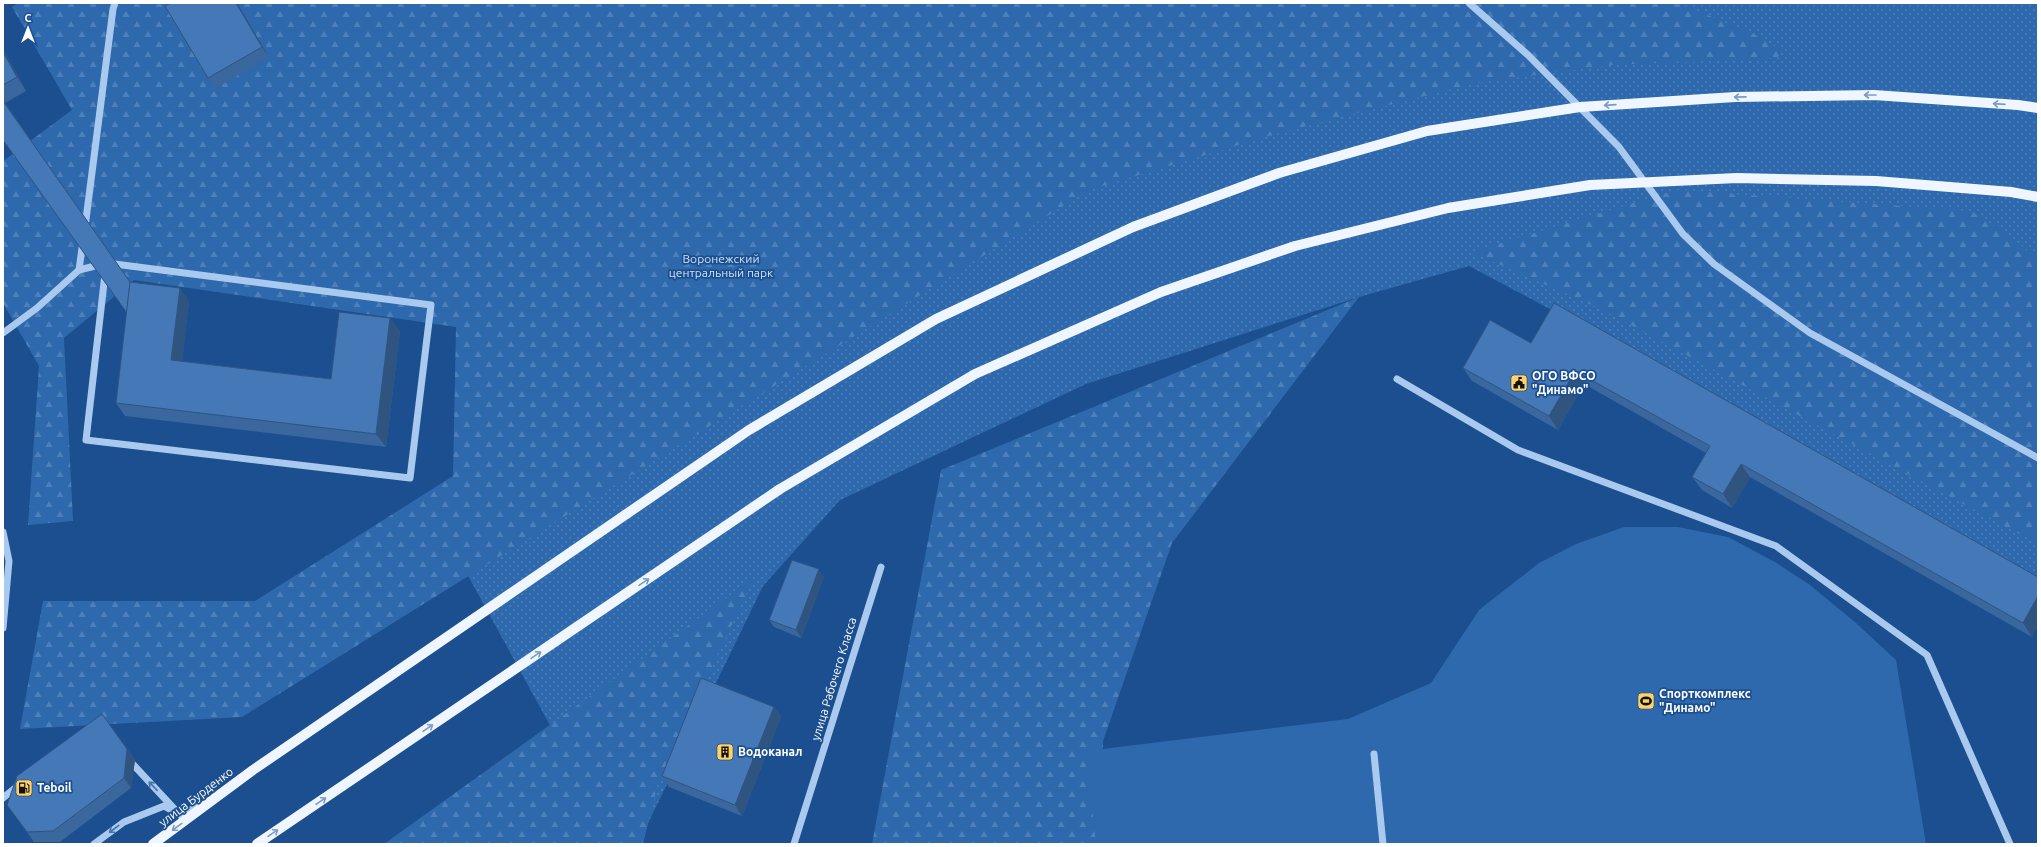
<svg xmlns="http://www.w3.org/2000/svg" width="2041" height="847" viewBox="0 0 2041 847" font-family="Ubuntu,sans-serif">
<defs>
<pattern id="grass-dots" width="8" height="8" patternUnits="userSpaceOnUse"><rect width="8" height="8" fill="#2e69ad"/><path d="M2 2h.1M6 6h.1" fill="none" stroke="#4d80b9" stroke-width="1.8" stroke-linecap="round"/></pattern>
<pattern id="forest-firs" width="22" height="20" patternUnits="userSpaceOnUse"><rect width="22" height="20" fill="#2e69ad"/><path d="M5 1l3.5 6h-7zM16 11l3.5 6h-7z" fill="#4d80b9"/></pattern>
</defs>
<rect width="100%" height="100%" fill="#1b4f8f"/>
<path fill="url(#grass-dots)" d="M269 3H2038V585L1563 316 1469 266 1359 297 1086 384 840 500 763 586 638 844H615L455 552 460 302Z"/>
<g fill="url(#forest-firs)">
<path d="M18 3H1679L1760 37 1780 50 1778 58 1611 65 1476 83 1279 133 1089 190 242 717 20 729 43 601H255L453 476 456 327 134 280 64 338 73 521 28 525 39 366 3 303V161L72 110 12 7Z"/>
<path d="M1677 190 1972 211 2009 235 2038 260V544L1601 309 1471 252Z"/>
<path d="M1359 297 1172 543 1103 741 1101 844H872L941 470Z"/>
<path d="M753 579 658 784 643 844H384Z"/>
</g>
<path fill="#2e69ad" d="M1624 527H1678L1728 537 1775 562 1810 585 1856 623 1896 660 1926 844H1096L1086 751 1348 719 1431 683 1479 610 1539 563 1576 544Z"/>
<g fill="none" stroke-linecap="round" stroke-linejoin="round">
<g stroke="#a9c9ee" stroke-width="7">
<path d="M1469 3 1528 55 1619 147 1683 234 1714 264 1810 333 2038 458"/>
<path d="M85 227 113 9 115 3"/>
<path d="M79 270 107 263 431 305 410 478 86 440 105 274"/>
<path d="M3 333 37 308 79 270 83 241"/>
<path d="M1397 379 1518 450 1776 546 1927 655 2010 844"/>
<path d="M3 532 9 561 3 628"/>
<path d="M1374 754 1383 844"/>
<path d="M128 759 180 815"/>
<path d="M3 798 19 785"/>
<path d="M94 844 124 822 164 806 180 815 197 807"/>
<path d="M794 844 881 567"/>
</g>
<g stroke="#f0f6ff" stroke-width="10">
<path d="M153 844 253 770 749 430 936 319 1133 227 1279 173 1427 131 1580 107 1735 97 1874 95 2018 105 2038 108"/>
<path d="M257 844 780 489 975 374 1161 292 1295 246 1448 208 1590 185 1737 178 1876 181 2011 192 2038 197"/>
</g>
</g>
<g fill="#3a679d">
<path d="M237 3 269 57 215 89 208 78Z"/>
<path d="M3 48 26 91 5 103 130 282 189 301 182 361 331 379 400 331 386 447 125 416 116 403 127 313 3 140Z"/>
<path d="M1531 343 2038 577V626L2032 637 1750 477 1732 508 1702 490 1692 477 1706 453 1584 384 1558 430 1472 381 1463 368Z"/>
<path d="M824 577 801 638 774 627 769 620Z"/>
<path d="M774 707 781 717 742 816 669 787 662 776Z"/>
<path d="M127 749 135 760 131 788 60 842H34L7 805Z"/>
</g>
<g fill="#305480">
<path d="M236 3H237L269 57 262 47Z"/>
<path d="M3 48 26 91 17 77 3 52Z"/>
<path d="M180 288 189 301 181 373 171 360Z"/>
<path d="M390 318 400 331 386 447 376 434Z"/>
<path d="M1575 371 1584 384 1558 430 1549 416Z"/>
<path d="M1741 464 1750 477 1732 508 1723 494Z"/>
<path d="M819 569 824 577 801 638 796 630Z"/>
<path d="M2038 596V626L2032 637 2023 623Z"/>
<path d="M774 707 781 717 742 816 735 805Z"/>
<path d="M127 749 135 760 131 788 124 778Z"/>
</g>
<g fill="#4478b7" stroke="#305480">
<path d="M171 3H236L262 47 208 78 165 6Z"/>
<path d="M3 52 17 77 3 85Z"/>
<path d="M3 101 130 282 127 313 3 140Z"/>
<path d="M130 282 180 288 171 360 331 379 339 312 390 318 376 434 116 403Z"/>
<path d="M1554 303 2038 577V596L2023 623 1741 464 1723 494 1692 477 1710 446 1575 371 1549 416 1463 368 1490 320 1531 343Z"/>
<path d="M792 560 819 569 796 630 769 620Z"/>
<path d="M701 678 774 707 735 805 662 776Z"/>
<path d="M102 714 127 749 124 778 53 831 27 832 7 805 17 776Z"/>
</g>
<defs><path id="oneway-shaft" d="M-6 0H5M1.5-3L5.5 0L1.5 3" fill="none" stroke-width="1.6" stroke-linecap="round" stroke-linejoin="round"/></defs>
<g stroke="#7b9ac1">
<use href="#oneway-shaft" transform="translate(1870 95) rotate(-180)"/>
<use href="#oneway-shaft" transform="translate(1740 97) rotate(179)"/>
<use href="#oneway-shaft" transform="translate(1999 104) rotate(-176)"/>
<use href="#oneway-shaft" transform="translate(1610 105) rotate(176)"/>
<use href="#oneway-shaft" transform="translate(644 582) rotate(-34)"/>
<use href="#oneway-shaft" transform="translate(536 655) rotate(-34)"/>
<use href="#oneway-shaft" transform="translate(428 728) rotate(-34)"/>
<use href="#oneway-shaft" transform="translate(321 801) rotate(-34)"/>
<use href="#oneway-shaft" transform="translate(177 827) rotate(144)"/>
<use href="#oneway-shaft" transform="translate(273 833) rotate(-34)"/>
</g>
<g stroke="#4674ac">
<use href="#oneway-shaft" transform="translate(153 786) rotate(-133)"/>
<use href="#oneway-shaft" transform="translate(114 829) rotate(143)"/>
</g>
<defs>
<symbol id="civic-square" viewBox="-11 -11 22 22"><rect x="-9" y="-9" width="18" height="18" rx="4" fill="#ffd166" stroke="#1b4f8f"/><path d="M-.6-6.5H3V-4.5H.6V-3L4-1V1h2V6H-6V1h2V-1L-.6-3ZM-1.2 2.5V6h2.4V2.5Z" fill="#111"/></symbol>
<symbol id="stadium-square" viewBox="-11 -11 22 22"><rect x="-9" y="-9" width="18" height="18" rx="4" fill="#ffd166" stroke="#1b4f8f"/><path d="M0-5a6.5 5 0 1 0 0 10a6.5 5 0 1 0 0-10ZM-3.5-1.8h7v3.6h-7Z" fill="#111"/></symbol>
<symbol id="building-square" viewBox="-11 -11 22 22"><rect x="-9" y="-9" width="18" height="18" rx="4" fill="#ffd166" stroke="#1b4f8f"/><path d="M-4-6H4V6H1V3H-1V6H-4ZM-2.5-4.3h1.7v1.8h-1.7ZM.8-4.3h1.7v1.8H.8ZM-2.5-1h1.7V.8h-1.7ZM.8-1h1.7V.8H.8Z" fill="#111"/></symbol>
<symbol id="fuel-square" viewBox="-11 -11 22 22"><rect x="-9" y="-9" width="18" height="18" rx="4" fill="#ffd166" stroke="#1b4f8f"/><path d="M-5.5-6h7V0h2V4h1.3V-2.5L3-4.5l.8-.8L6-3V5H2.5V1h-1V6h-7ZM-4.2-4.7v3.2H.2V-4.7Z" fill="#111"/></symbol>
</defs>
<g fill-rule="evenodd">
<use href="#civic-square" x="1509" y="373" width="20" height="20"/>
<use href="#stadium-square" x="1636" y="691" width="20" height="20"/>
<use href="#building-square" x="715" y="742" width="20" height="20"/>
<use href="#fuel-square" x="14" y="778" width="20" height="20"/>
</g>
<g text-anchor="middle" stroke-width="3.5" stroke-linejoin="round" paint-order="stroke">
<g font-size="12" fill="#cfe3fa" stroke="#1b4f8f">
<text x="721" y="263">Воронежский<tspan x="721" dy="14">центральный парк</tspan></text>
</g>
<g font-size="12" font-weight="bold" fill="#fff" stroke="#1b4f8f" text-anchor="start">
<text x="1532" y="380">ОГО ВФСО<tspan x="1532" dy="14">"Динамо"</tspan></text>
<text x="1659" y="698">Спорткомплекс<tspan x="1659" dy="14">"Динамо"</tspan></text>
<text x="738" y="756">Водоканал</text>
<text x="37" y="792">Teboil</text>
</g>
<g font-size="12" fill="#fff" stroke="#1b4f8f">
<text transform="translate(834 679) rotate(-73)" y="4">улица Рабочего Класса</text>
<text transform="translate(196 797) rotate(-37)" y="4">улица Бурденко</text>
</g>
</g>
<rect width="2041" height="847" fill="none" stroke="#ffffff" stroke-width="8"/>
<g transform="translate(28 28)" stroke="#1b4f8f" stroke-width="3" paint-order="stroke">
<path d="M0-3L7 15L0 10L-7 15Z" fill="#ffffff"/>
<text y="-6" font-size="11" font-weight="bold" text-anchor="middle" fill="#ffffff">С</text>
</g>
</svg>
